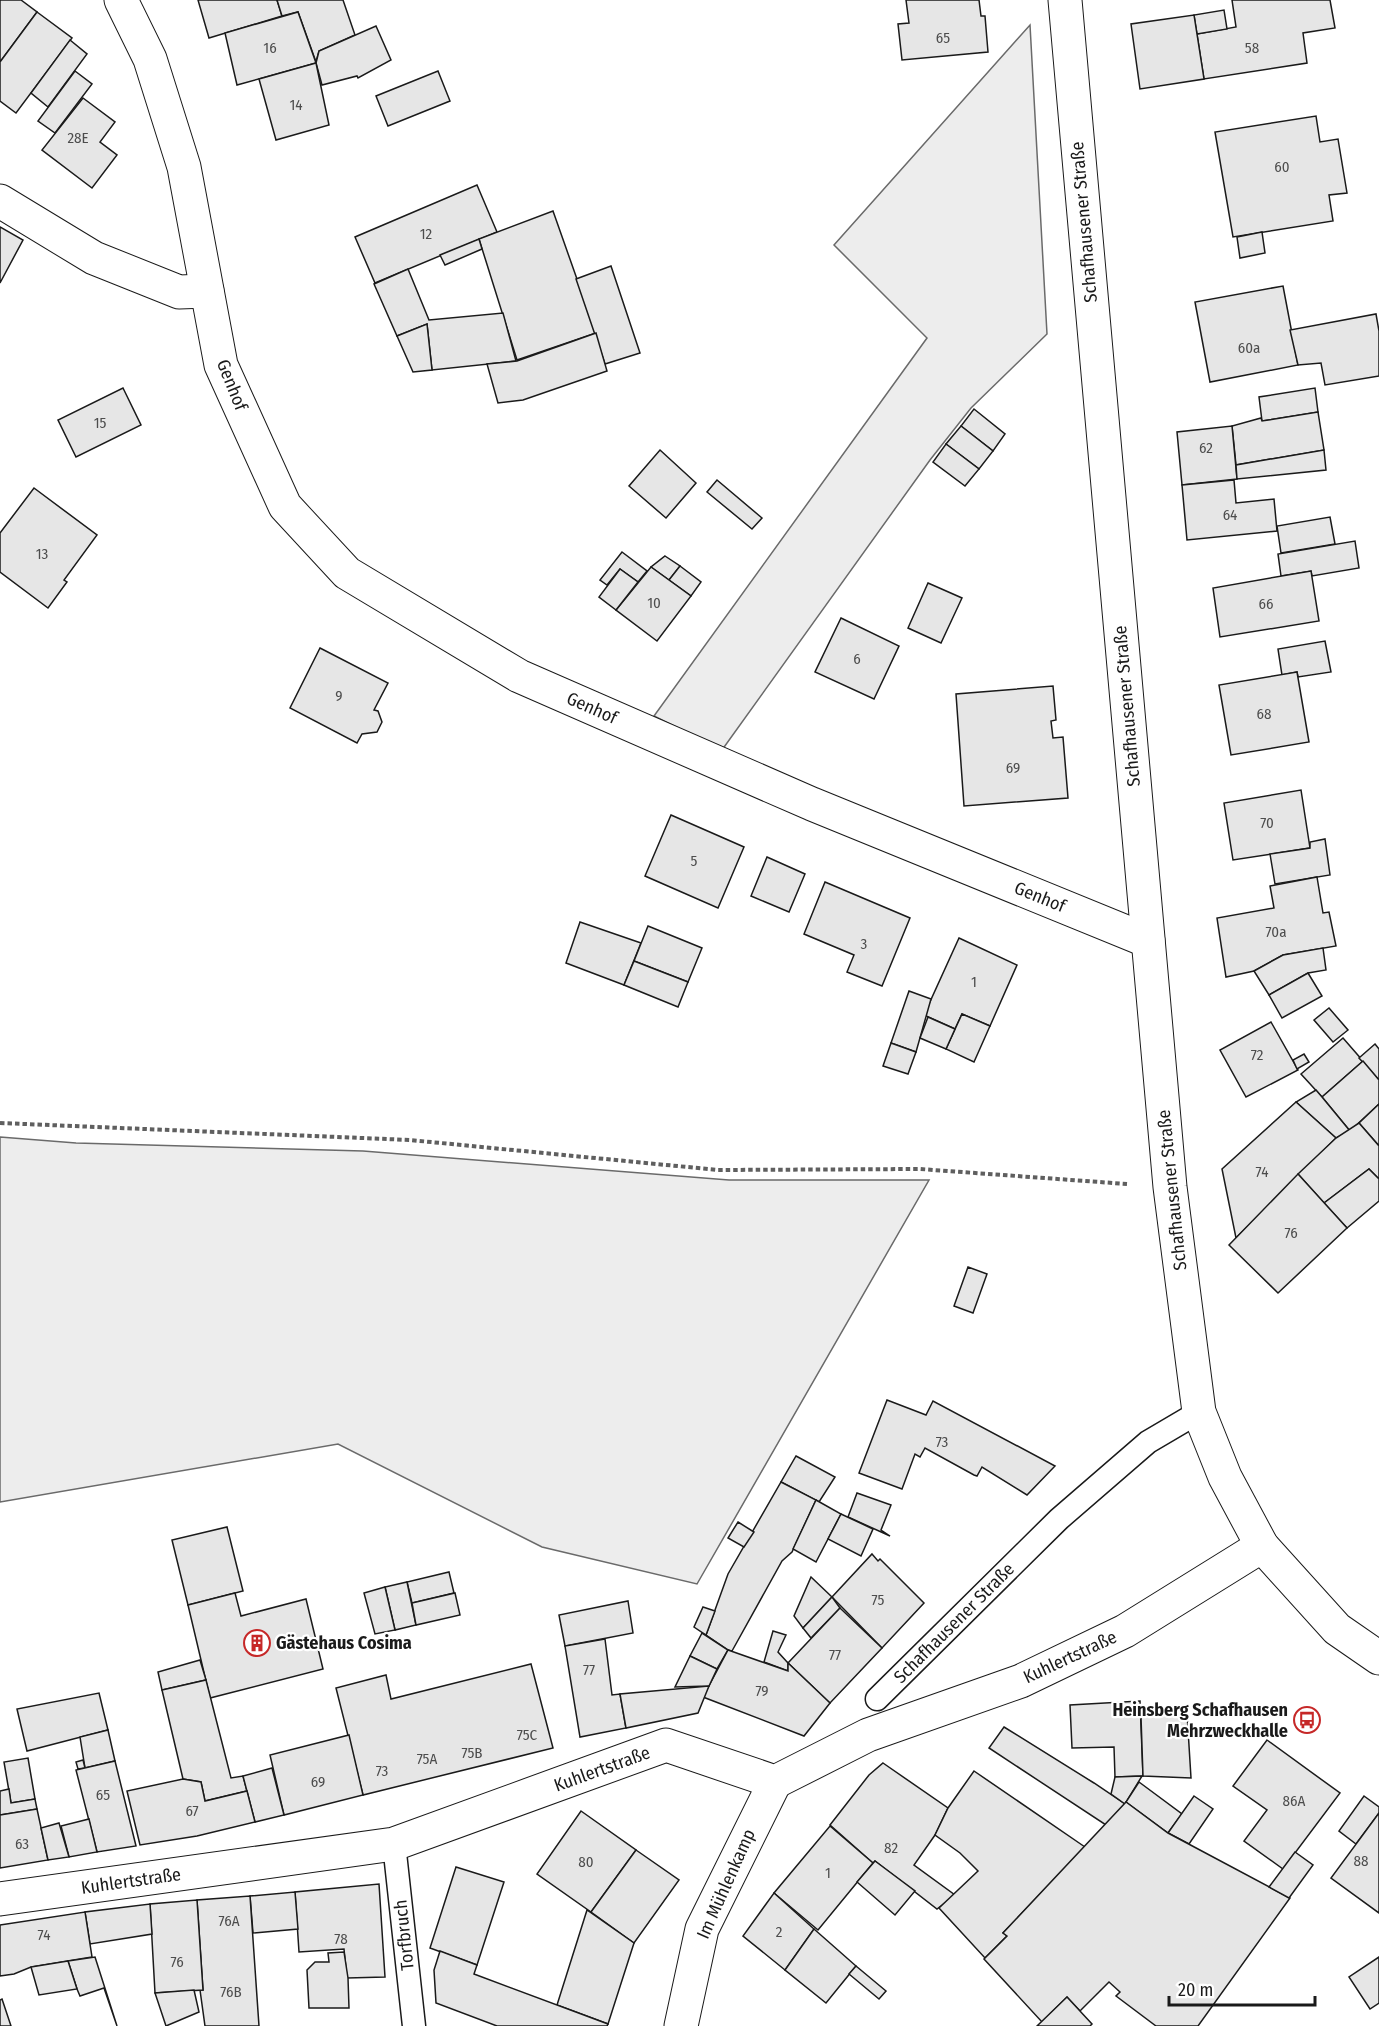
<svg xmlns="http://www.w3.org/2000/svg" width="1379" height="2026" viewBox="0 0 1379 2026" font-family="'Fira Sans Condensed',sans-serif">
<rect width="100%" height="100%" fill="#fff"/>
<g fill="#ededed" stroke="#6a6a6a" stroke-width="1.5">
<path d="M1030 25 1047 334 971 408 930 460 722 750 654 716 927 338 834 245Z"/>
<path d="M0 1137 76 1143 363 1151 729 1180H929L697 1584 542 1547 338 1444 0 1502Z"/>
</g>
<g fill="#e6e6e6" stroke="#1a1a1a" stroke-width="1.5">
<path d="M0 0H21L37 12 0 62Z"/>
<path d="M198 0H277L282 16 209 38Z"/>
<path d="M277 0H343L355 35 319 51 316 62 298 12 282 16Z"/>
<path d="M906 0H979L981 16H985L988 52 902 60 898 24 909 23Z"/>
<path d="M1232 0H1330L1335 28 1303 33 1307 63 1204 79 1197 34 1236 27Z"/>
<path d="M1224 10 1227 29 1197 34 1194 15Z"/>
<path d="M37 12 72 38 16 113 0 101V62Z"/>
<path d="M298 12 316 63 237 85 225 33Z"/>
<path d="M1194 15 1204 79 1140 89 1131 24Z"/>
<path d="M376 26 391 60 358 78 357 76 322 85 316 63 319 51Z"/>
<path d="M70 40 87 54 48 107 31 93Z"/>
<path d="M316 63 329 125 276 140 259 79Z"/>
<path d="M75 71 92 84 55 133 38 121Z"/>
<path d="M438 71 450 101 388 126 376 96Z"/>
<path d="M83 98 115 122 100 142 117 155 92 188 42 150Z"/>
<path d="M1316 116 1320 142 1338 139 1347 193 1329 195 1333 221 1233 237 1215 132Z"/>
<path d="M477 185 497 232 375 283 355 237Z"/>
<path d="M553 211 596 333 517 360 479 239Z"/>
<path d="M0 227 23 240 0 283Z"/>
<path d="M1262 232 1265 253 1240 258 1237 237Z"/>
<path d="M479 239 482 249 445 265 440 255Z"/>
<path d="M611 266 640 353 605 364 576 279Z"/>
<path d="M408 269 429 320 503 313 516 361 432 370 427 324 397 336 374 284Z"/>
<path d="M1283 286 1298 365 1210 382 1195 302Z"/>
<path d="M1376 314 1379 331V376L1325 385 1321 363 1298 365 1290 330Z"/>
<path d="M427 324 432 370 413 372 397 336Z"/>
<path d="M596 333 607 371 523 400 498 403 487 364 517 361Z"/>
<path d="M123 388 141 425 76 457 58 420Z"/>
<path d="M1315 388 1318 412 1262 421 1259 397Z"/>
<path d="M974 409 1005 434 993 451 961 426Z"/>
<path d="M1318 412 1324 450 1236 465 1232 426 1261 418 1262 421Z"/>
<path d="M961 426 993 451 979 469 946 444Z"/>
<path d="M1232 426 1237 479 1182 485 1177 432Z"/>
<path d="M946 444 979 469 965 486 933 462Z"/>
<path d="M660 450 696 483 666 518 629 486Z"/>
<path d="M1324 450 1326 470 1237 479 1236 465Z"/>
<path d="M717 480 762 518 752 529 707 492Z"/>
<path d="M1234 480 1236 503 1274 499 1277 531 1187 540 1182 485Z"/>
<path d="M34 488 97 535 64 580 67 582 48 608 0 572V533Z"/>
<path d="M1330 517 1335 544 1281 553 1277 526Z"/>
<path d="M1355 541 1359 568 1312 576 1311 571 1281 576 1278 554Z"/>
<path d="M622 552 647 571 638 582 620 569 607 585 600 580Z"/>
<path d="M665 556 680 566 669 580 651 567Z"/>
<path d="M680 566 701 582 691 596 669 580Z"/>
<path d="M651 567 691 596 657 641 616 610Z"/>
<path d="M620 569 638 582 616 610 599 597Z"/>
<path d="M1311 571 1319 621 1220 637 1213 588Z"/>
<path d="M928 583 962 598 941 643 908 628Z"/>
<path d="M841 618 899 646 874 699 815 672Z"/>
<path d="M1325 641 1331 672 1298 677 1297 672 1282 675 1278 649Z"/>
<path d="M320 648 388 683 374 710 378 711 382 722 377 732 362 734 357 743 290 708Z"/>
<path d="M1297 672 1309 742 1231 755 1219 685Z"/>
<path d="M1053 686 1056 720 1051 721 1053 738 1063 737 1068 798 964 806 956 694Z"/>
<path d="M1301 790 1310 848 1233 860 1224 803Z"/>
<path d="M671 815 744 847 718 908 645 876Z"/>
<path d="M1325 839 1330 875 1275 884 1270 854 1310 848V842Z"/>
<path d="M767 857 805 874 789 912 751 896Z"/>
<path d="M1317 877 1323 913 1329 912 1336 946 1283 955 1254 971 1226 977 1217 918 1274 908 1270 886Z"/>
<path d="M825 882 910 918 882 986 847 972 854 955 804 934Z"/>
<path d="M580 922 641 943 624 985 566 963Z"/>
<path d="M648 926 702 948 688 982 634 961Z"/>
<path d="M959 938 1017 965 990 1026 962 1014 955 1029 924 1015Z"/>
<path d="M1323 948 1326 970 1308 973 1269 995 1254 971 1283 955Z"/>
<path d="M634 961 688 982 678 1007 624 985Z"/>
<path d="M1308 973 1322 996 1282 1018 1269 995Z"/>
<path d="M909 991 931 999 916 1052 891 1043Z"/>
<path d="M1329 1008 1348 1030 1333 1042 1314 1020Z"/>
<path d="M962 1014 990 1026 974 1062 946 1049Z"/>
<path d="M928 1017 955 1029 946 1049 920 1038Z"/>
<path d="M1271 1022 1298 1070 1246 1097 1220 1050Z"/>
<path d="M1343 1038 1363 1061 1322 1097 1301 1074Z"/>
<path d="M891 1043 916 1052 908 1074 883 1066Z"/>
<path d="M1375 1044 1379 1049V1080L1359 1058Z"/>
<path d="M1304 1054 1309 1062 1297 1069 1293 1060Z"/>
<path d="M1363 1061 1379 1080V1104L1350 1131 1322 1097Z"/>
<path d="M1316 1090 1322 1097 1350 1131 1336 1138 1296 1102Z"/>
<path d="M1296 1102 1336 1138 1236 1238 1222 1169Z"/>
<path d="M1379 1104V1146L1359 1123Z"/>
<path d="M1359 1123 1379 1146V1179L1369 1169 1324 1203 1298 1174 1336 1138Z"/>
<path d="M1369 1169 1379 1179V1201L1347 1228 1324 1203Z"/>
<path d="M1298 1174 1347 1228 1278 1293 1229 1245Z"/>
<path d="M968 1267 987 1274 973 1313 954 1306Z"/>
<path d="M887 1400 926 1415 933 1401 1055 1466 1027 1495 982 1467 977 1476 974 1475 925 1448 920 1457 915 1454 902 1489 859 1473Z"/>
<path d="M796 1456 835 1477 819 1502 781 1482Z"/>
<path d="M781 1482 816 1500 792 1552 782 1561 732 1651 728 1650 706 1635 728 1574Z"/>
<path d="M857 1493 891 1505 881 1530 890 1536 848 1517Z"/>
<path d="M816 1500 841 1514 816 1562 793 1549Z"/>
<path d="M841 1514 873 1529 861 1556 828 1539Z"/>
<path d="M738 1522 754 1532 744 1547 728 1538Z"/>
<path d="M227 1527 243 1591 188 1605 172 1540Z"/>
<path d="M872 1554 878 1561 880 1559 924 1603 882 1648 832 1597Z"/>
<path d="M449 1572 454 1593 412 1603 407 1582Z"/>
<path d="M811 1577 832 1597 803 1628 794 1616Z"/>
<path d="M407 1582 416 1625 395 1630 385 1587Z"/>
<path d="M385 1587 395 1630 375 1634 364 1593Z"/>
<path d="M235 1593 241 1616 306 1599 323 1669 210 1698 188 1605Z"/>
<path d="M455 1593 460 1615 416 1625 412 1603Z"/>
<path d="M832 1597 840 1608 811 1638 803 1628Z"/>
<path d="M628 1601 633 1633 565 1646 559 1615Z"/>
<path d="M703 1607 715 1611 706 1635 694 1627Z"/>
<path d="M840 1608 882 1648 830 1703 788 1663Z"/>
<path d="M773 1631 786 1635 778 1652 788 1663V1671L764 1662Z"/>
<path d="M702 1633 728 1650 717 1669 690 1656Z"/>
<path d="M605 1639 612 1695 620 1694 626 1728 580 1737 565 1646Z"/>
<path d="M728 1650 788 1671V1663L830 1703 804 1736 703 1697Z"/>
<path d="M690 1656 717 1669 709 1686 675 1687Z"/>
<path d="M200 1660 206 1680 162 1690 158 1672Z"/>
<path d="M531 1664 553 1748 363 1795 336 1688 386 1675 391 1699Z"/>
<path d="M206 1680 231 1778 243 1776 247 1791 205 1801 201 1782 183 1779 162 1690Z"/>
<path d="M709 1686 698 1713 626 1728 620 1694Z"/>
<path d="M99 1693 108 1730 27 1751 17 1709Z"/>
<path d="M1140 1701 1143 1776 1115 1777 1114 1747 1072 1748 1070 1705Z"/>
<path d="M1187 1713 1191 1778 1143 1776 1141 1717Z"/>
<path d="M1004 1727 1094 1783 1125 1804 1106 1825 989 1748Z"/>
<path d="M108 1730 115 1761 85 1768 80 1737Z"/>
<path d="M349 1735 363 1795 284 1815 270 1755Z"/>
<path d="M1267 1740 1340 1793 1283 1869 1244 1841 1267 1810 1233 1786Z"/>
<path d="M28 1758 35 1799 11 1803 4 1762Z"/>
<path d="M83 1760 85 1768 78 1769 76 1762Z"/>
<path d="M115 1761 136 1846 97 1852 76 1770Z"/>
<path d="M883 1763 948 1808 935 1835 914 1865 955 1895 937 1909 875 1861 873 1863 830 1825 869 1775Z"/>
<path d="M272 1768 284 1815 255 1822 243 1776Z"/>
<path d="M974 1771 1085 1847 1003 1933 1007 1936 985 1958 939 1908 978 1871 960 1853 935 1835 948 1808Z"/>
<path d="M1142 1776 1125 1804 1111 1794 1115 1777Z"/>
<path d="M183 1779 201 1782 205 1801 247 1791 255 1822 197 1836 140 1845 127 1791Z"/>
<path d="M1139 1782 1182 1814 1168 1833 1126 1802Z"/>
<path d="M9 1789 11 1803 35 1799 37 1809 0 1815V1791Z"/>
<path d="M1194 1796 1213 1809 1189 1844 1168 1833Z"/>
<path d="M1364 1796 1379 1807V1813L1356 1844 1339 1831Z"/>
<path d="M1126 1802 1168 1833 1290 1898 1198 2026H1156L1116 1996 1120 1992 1109 1982 1080 2011 1067 1997 1042 2022 984 1959 1007 1936 1003 1933Z"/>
<path d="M37 1809 48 1860 0 1868V1815Z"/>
<path d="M581 1811 636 1850 591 1912 537 1874Z"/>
<path d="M1379 1813V1913L1331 1878Z"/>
<path d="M89 1819 97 1852 69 1857 61 1826Z"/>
<path d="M59 1823 69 1857 48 1860 41 1828Z"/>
<path d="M830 1826 873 1863 818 1930 774 1893Z"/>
<path d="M636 1850 679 1880 634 1943 591 1912Z"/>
<path d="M1295 1852 1313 1865 1289 1898 1269 1887Z"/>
<path d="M875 1861 915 1891 895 1915 857 1882Z"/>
<path d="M456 1867 504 1882 477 1965 430 1948Z"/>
<path d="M379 1884 385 1977 347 1978 344 1949 299 1952 295 1892Z"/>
<path d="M295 1892 298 1929 253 1933 250 1896Z"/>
<path d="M774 1893 814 1929 785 1970 743 1936Z"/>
<path d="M250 1896 259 2026H205L200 1990H203L197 1900Z"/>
<path d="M197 1900 203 1990 155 1993 150 1904Z"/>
<path d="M150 1904 152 1934 90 1944 85 1912Z"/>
<path d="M587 1910 634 1943 608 2024 557 2005Z"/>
<path d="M85 1912 92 1957 31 1967 14 1974 0 1976V1925Z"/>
<path d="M814 1929 856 1966 826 2003 785 1970Z"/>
<path d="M440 1951 477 1965 474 1974 608 2024 607 2026H497L436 2003 434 1970Z"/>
<path d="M344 1952 348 1978 349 2008H309L307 1970 315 1962H329L328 1953Z"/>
<path d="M95 1957 117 2026 104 1988 80 1996 77 1989 68 1961Z"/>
<path d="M1379 1957V2003L1370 2009 1349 1977Z"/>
<path d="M68 1961 77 1989 39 1995 31 1967Z"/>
<path d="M856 1966 886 1991 879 1999 849 1974Z"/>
<path d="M194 1990 199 2012 166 2026 155 1993Z"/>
<path d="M1067 1997 1092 2024 1090 2026H1037Z"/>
<path d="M2 1999 11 2026H0V2000Z"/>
</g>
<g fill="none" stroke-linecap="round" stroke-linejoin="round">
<defs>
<g id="lane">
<path d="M877 1699 1059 1519 1148 1442 1199 1412"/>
<path d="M394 1844 414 2026"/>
</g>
<g id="street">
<path d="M121 0 150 59 184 167 221 365 285 506 347 573 519 676 812 804 1148 941"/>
<path d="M1065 0 1170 1187 1199 1412 1225 1477 1262 1546 1337 1629 1379 1658"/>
<path d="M0 201 94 258 179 292 207 291"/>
<path d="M0 1899 394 1844 666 1745 775 1782 868 1735 1021 1681 1125 1631 1262 1546"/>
<path d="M681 2026 702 1929 775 1782"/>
</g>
</defs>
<use href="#lane" stroke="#1a1a1a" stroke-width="25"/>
<use href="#street" stroke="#1a1a1a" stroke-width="35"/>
<path stroke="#5f5f5f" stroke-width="4" stroke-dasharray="4.5 3" stroke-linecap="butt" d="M0 1123 410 1140 718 1170 920 1169 1127 1184"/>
<use href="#lane" stroke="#fff" stroke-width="22"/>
<use href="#street" stroke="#fff" stroke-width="33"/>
</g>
<defs>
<symbol id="building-ring" viewBox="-11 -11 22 22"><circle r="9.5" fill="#fff" stroke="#c62828" stroke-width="1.5"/><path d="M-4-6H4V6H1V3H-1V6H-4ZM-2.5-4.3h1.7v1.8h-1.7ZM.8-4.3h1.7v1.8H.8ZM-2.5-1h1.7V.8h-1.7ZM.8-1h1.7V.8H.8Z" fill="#c62828"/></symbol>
<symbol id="bus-ring" viewBox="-11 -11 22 22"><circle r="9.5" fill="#fff" stroke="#c62828" stroke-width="1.5"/><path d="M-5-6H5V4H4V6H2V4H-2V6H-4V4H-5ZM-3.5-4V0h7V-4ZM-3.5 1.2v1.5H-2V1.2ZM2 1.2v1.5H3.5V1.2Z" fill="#c62828"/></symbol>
</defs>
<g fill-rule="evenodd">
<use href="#building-ring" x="242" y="1628" width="30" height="30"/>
<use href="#bus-ring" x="1292" y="1705" width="30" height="30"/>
</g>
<g text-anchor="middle" stroke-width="4.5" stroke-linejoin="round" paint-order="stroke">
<g font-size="15" fill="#4d4d4d">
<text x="943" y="43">65</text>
<text x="270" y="53">16</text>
<text x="1252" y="53">58</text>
<text x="296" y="110">14</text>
<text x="78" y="143">28E</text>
<text x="1282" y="172">60</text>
<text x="426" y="239">12</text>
<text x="1249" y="353">60a</text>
<text x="100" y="428">15</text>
<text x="1206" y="453">62</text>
<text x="1230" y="520">64</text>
<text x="42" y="559">13</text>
<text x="654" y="608">10</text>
<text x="1266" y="609">66</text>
<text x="857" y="664">6</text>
<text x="339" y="701">9</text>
<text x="1264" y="719">68</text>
<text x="1013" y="773">69</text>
<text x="1267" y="828">70</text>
<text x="694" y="866">5</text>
<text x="1276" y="937">70a</text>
<text x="864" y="949">3</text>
<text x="974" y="987">1</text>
<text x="1257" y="1060">72</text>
<text x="1262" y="1177">74</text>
<text x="1291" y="1238">76</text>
<text x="942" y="1447">73</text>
<text x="878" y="1605">75</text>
<text x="835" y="1660">77</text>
<text x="589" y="1675">77</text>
<text x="762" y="1696">79</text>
<text x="527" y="1740">75C</text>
<text x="472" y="1758">75B</text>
<text x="427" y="1764">75A</text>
<text x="382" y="1776">73</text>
<text x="318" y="1787">69</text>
<text x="103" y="1800">65</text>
<text x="1294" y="1806">86A</text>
<text x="192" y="1816">67</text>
<text x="22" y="1849">63</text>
<text x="891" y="1853">82</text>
<text x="1361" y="1866">88</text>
<text x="586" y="1867">80</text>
<text x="828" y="1878">1</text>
<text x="229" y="1926">76A</text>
<text x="779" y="1937">2</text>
<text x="44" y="1940">74</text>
<text x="341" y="1944">78</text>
<text x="177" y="1967">76</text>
<text x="231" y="1997">76B</text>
</g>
<g font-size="18" fill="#1a1a1a" stroke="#fff">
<text transform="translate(1084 222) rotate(-95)" y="6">Schafhausener Straße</text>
<text transform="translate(232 385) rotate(68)" y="6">Genhof</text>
<text transform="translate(1127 706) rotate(-95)" y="6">Schafhausener Straße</text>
<text transform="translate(592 708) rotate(24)" y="6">Genhof</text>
<text transform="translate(1040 897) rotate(22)" y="6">Genhof</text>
<text transform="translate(1172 1190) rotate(-96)" y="6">Schafhausener Straße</text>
<text transform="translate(954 1623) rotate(-45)" y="6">Schafhausener Straße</text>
<text transform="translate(1070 1657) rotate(-25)" y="6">Kuhlertstraße</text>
<text transform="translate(602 1769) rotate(-20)" y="6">Kuhlertstraße</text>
<text transform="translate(131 1881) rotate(-8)" y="6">Kuhlertstraße</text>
<text transform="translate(726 1884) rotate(-66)" y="6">Im Mühlenkamp</text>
<text transform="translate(404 1935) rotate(-96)" y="6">Torfbruch</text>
</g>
<g font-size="18" font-weight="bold" fill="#1a1a1a" stroke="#fff" text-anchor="start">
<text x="276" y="1649">Gästehaus Cosima</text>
<text x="1288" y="1716" text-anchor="end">Heinsberg Schafhausen<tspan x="1288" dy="21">Mehrzweckhalle</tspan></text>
</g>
</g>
<path d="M1169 1996v9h146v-9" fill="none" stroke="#1a1a1a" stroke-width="3"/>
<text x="1178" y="1996" font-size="18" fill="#1a1a1a" stroke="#ffffff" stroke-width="4.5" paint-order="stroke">20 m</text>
</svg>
